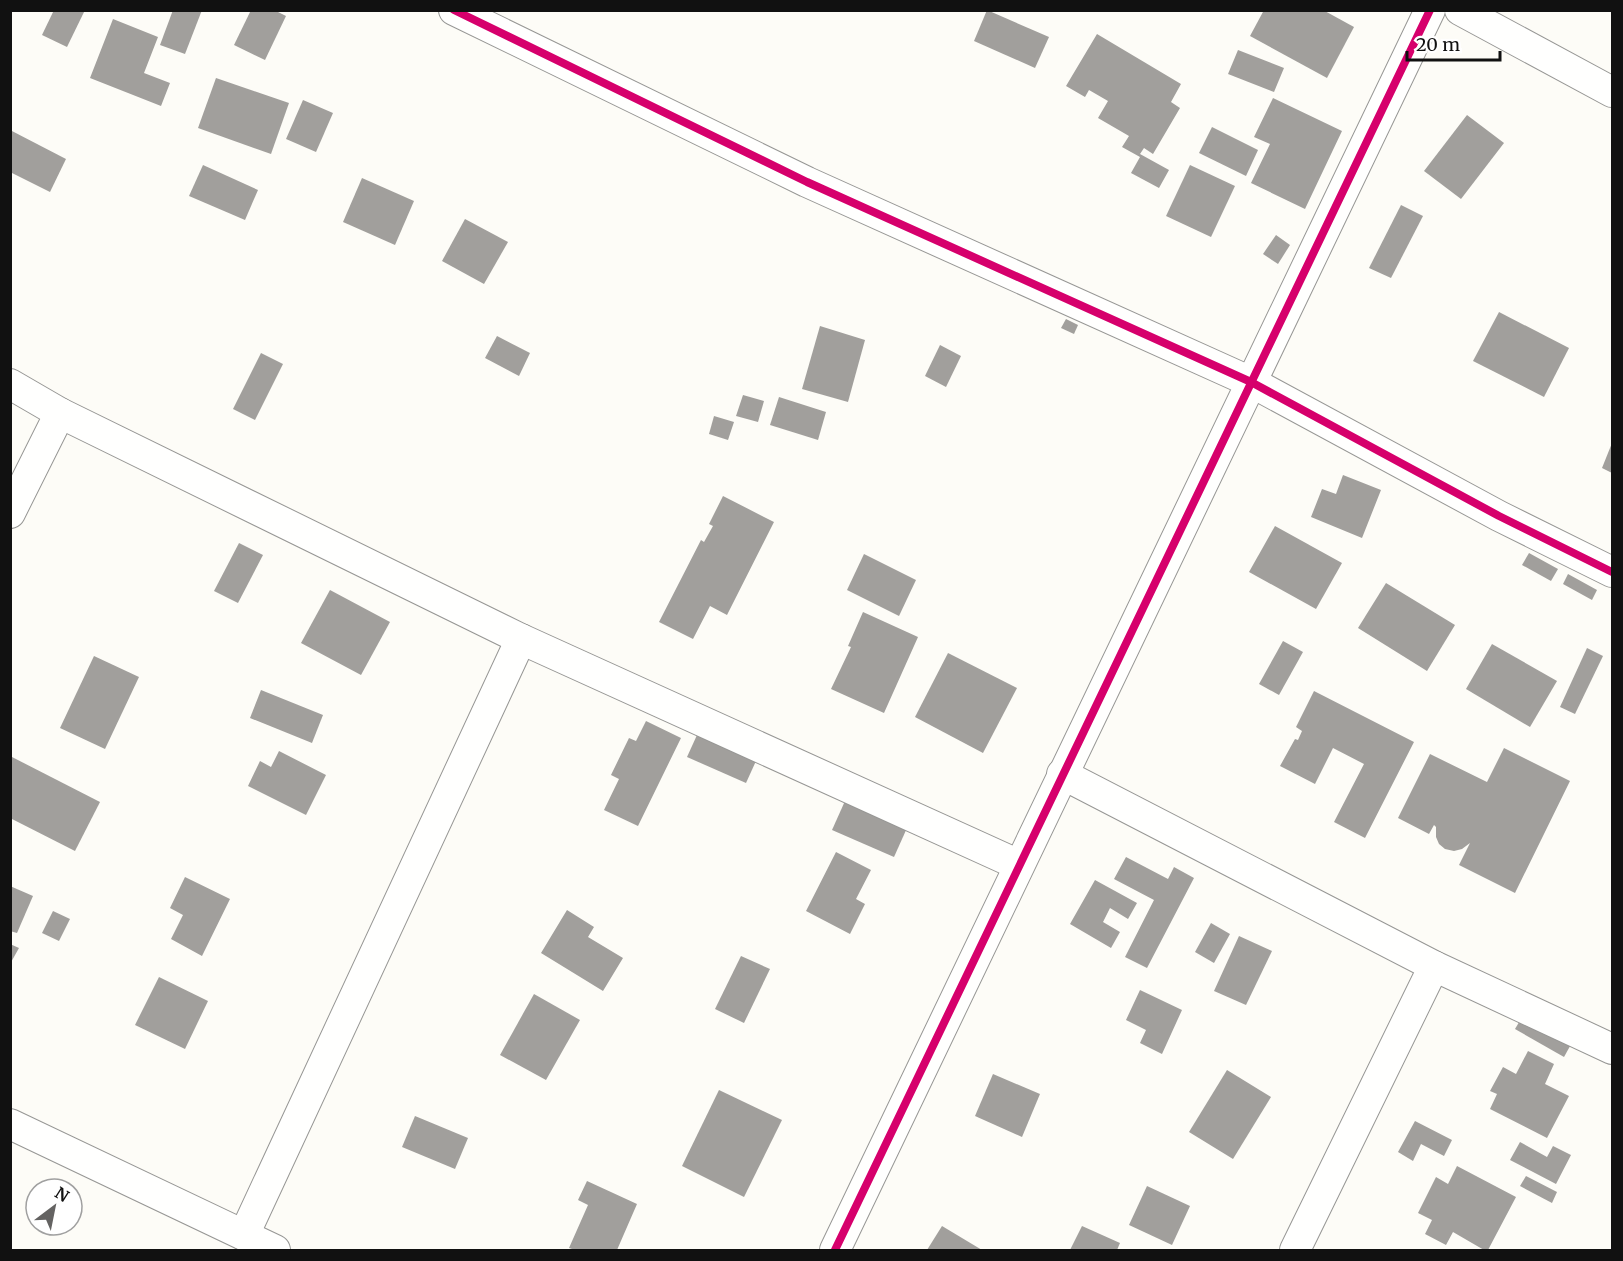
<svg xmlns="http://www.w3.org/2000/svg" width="1623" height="1261" viewBox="0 0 1623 1261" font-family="Merriweather,serif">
<rect width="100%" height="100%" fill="#fdfcf7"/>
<g fill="#a19f9c">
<path d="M54 10H85L67 47 42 35Z"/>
<path d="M173 10H202L185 54 160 45Z"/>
<path d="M251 10H274L286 16 265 60 234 45Z"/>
<path d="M987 10 1049 37 1035 68 974 41Z"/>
<path d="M1264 10H1323L1354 27 1327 78 1250 36Z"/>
<path d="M113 19 158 37 144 73 170 83 161 106 90 78Z"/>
<path d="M1097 34 1181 84 1171 102 1180 108 1153 154 1144 148 1140 154 1169 170 1159 188 1131 173 1140 157 1122 147 1129 136 1098 118 1108 101 1089 90 1085 97 1066 86Z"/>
<path d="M1238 50 1284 68 1274 92 1228 74Z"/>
<path d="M216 78 289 103 271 154 198 128Z"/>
<path d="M1273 98 1342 131 1305 209 1251 183 1270 144 1254 137Z"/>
<path d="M303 100 333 113 316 152 286 139Z"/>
<path d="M1467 115 1504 143 1461 199 1424 171Z"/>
<path d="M1212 127 1258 150 1246 176 1199 153Z"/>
<path d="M10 130 66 159 50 192 10 172Z"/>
<path d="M203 165 258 190 245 220 189 196Z"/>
<path d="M1190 165 1235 186 1211 237 1166 216Z"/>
<path d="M362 178 414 201 395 245 343 222Z"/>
<path d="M1401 205 1423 216 1391 278 1369 268Z"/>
<path d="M465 219 508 242 484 284 442 261Z"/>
<path d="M1276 235 1290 245 1278 264 1263 254Z"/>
<path d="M1499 312 1569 348 1544 397 1473 361Z"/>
<path d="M1066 319 1078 325 1074 334 1061 328Z"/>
<path d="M820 326 865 340 848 402 802 389Z"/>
<path d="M497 336 530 353 519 376 485 358Z"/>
<path d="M940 345 961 356 946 387 925 376Z"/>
<path d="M261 353 283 364 255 420 233 409Z"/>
<path d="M743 395 764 401 758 422 736 416Z"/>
<path d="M779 397 826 412 818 440 770 425Z"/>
<path d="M714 416 734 422 728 440 709 434Z"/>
<path d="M1612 443V473L1602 468Z"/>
<path d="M1343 475 1381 490 1362 538 1311 517 1322 489 1336 494Z"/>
<path d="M723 496 774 522 727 615 710 606 693 639 659 622 701 540 704 542 713 526 709 524Z"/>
<path d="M1275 526 1342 563 1316 609 1249 572Z"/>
<path d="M239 543 263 555 238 603 214 591Z"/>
<path d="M1529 553 1558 569 1551 581 1522 565Z"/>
<path d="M864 554 916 580 899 616 847 590Z"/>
<path d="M1568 574 1597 590 1592 600 1563 584Z"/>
<path d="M1386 583 1455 625 1427 671 1358 628Z"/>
<path d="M330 590 390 622 361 675 301 643Z"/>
<path d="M863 612 918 637 884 713 831 689 851 647 848 646Z"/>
<path d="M1283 641 1303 652 1279 695 1259 684Z"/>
<path d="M1492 644 1557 681 1530 727 1466 689Z"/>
<path d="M1587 648 1603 656 1575 714 1560 707Z"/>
<path d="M948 653 1017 688 983 753 915 717Z"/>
<path d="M94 656 139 677 105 749 60 728Z"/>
<path d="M261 690 323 715 312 743 250 718Z"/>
<path d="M1314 691 1414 742 1365 838 1334 822 1364 764 1333 748 1315 784 1280 766 1295 739 1298 740 1302 731 1296 727Z"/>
<path d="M646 721 681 738 638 826 604 810 619 779 611 775 629 738 636 741Z"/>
<path d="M697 735 756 761 746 783 687 757Z"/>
<path d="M1504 748 1570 781 1515 893 1459 865 1470 843 1462 849 1454 851 1445 849 1439 844 1436 837V827L1434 825 1429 834 1398 818 1430 754 1487 782Z"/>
<path d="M279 751 326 775 306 815 248 786 260 761 271 767Z"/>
<path d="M12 757 100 802 75 851 10 818Z"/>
<path d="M845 801 907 828 894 857 832 830Z"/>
<path d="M836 852 871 870 856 899 865 904 850 934 806 911Z"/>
<path d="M1126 857 1168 879 1174 867 1194 878 1147 968 1125 957 1154 900 1114 879Z"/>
<path d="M185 877 230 899 202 956 171 939 183 915 170 908Z"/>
<path d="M1095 880 1137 903 1128 919 1110 908 1103 922 1120 932 1111 948 1070 924Z"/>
<path d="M10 886 33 896 17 933 10 931Z"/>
<path d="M567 910 594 927 588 937 623 958 603 991 541 953Z"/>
<path d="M53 911 70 919 59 941 42 933Z"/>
<path d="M1211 923 1230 934 1214 963 1195 952Z"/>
<path d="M1239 936 1272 951 1246 1005 1214 991Z"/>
<path d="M10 944 19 948 10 964Z"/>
<path d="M741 956 770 969 744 1023 715 1009Z"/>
<path d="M159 977 208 1001 185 1049 135 1025Z"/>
<path d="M1140 990 1182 1010 1162 1054 1140 1043 1146 1030 1126 1020Z"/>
<path d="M534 994 580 1020 546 1080 500 1055Z"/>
<path d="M1525 1012 1574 1039 1564 1057 1515 1029Z"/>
<path d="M1528 1051 1554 1064 1545 1084 1569 1096 1547 1138 1490 1109 1497 1094 1490 1091 1503 1067 1516 1074Z"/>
<path d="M1227 1070 1271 1097 1233 1159 1189 1132Z"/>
<path d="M993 1074 1040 1094 1022 1137 975 1116Z"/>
<path d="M719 1090 782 1120 744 1197 682 1166Z"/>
<path d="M415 1116 468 1138 455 1169 402 1147Z"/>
<path d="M1415 1121 1452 1140 1444 1156 1421 1144 1413 1161 1398 1152Z"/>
<path d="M1520 1142 1547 1157 1553 1146 1571 1155 1556 1184 1510 1160Z"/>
<path d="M1457 1166 1516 1197 1488 1250H1484L1453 1232 1446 1245 1425 1234 1432 1220 1418 1213 1436 1177 1448 1184Z"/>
<path d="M1526 1176 1557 1192 1552 1203 1520 1186Z"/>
<path d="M587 1181 637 1204 617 1250H575L569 1248 588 1205 578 1200Z"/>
<path d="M1147 1186 1190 1206 1172 1245 1129 1225Z"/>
<path d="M942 1226 982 1250H927Z"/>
<path d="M1082 1226 1120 1243 1117 1250H1070Z"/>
</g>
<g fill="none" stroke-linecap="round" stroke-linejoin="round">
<defs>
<g id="minor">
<path d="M454 10 807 182 1251 382 1499 516 1612 572"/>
<path d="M1460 10 1612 92"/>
<path d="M10 384 60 413 521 639 1019 865"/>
<path d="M10 513 60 413"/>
<path d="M1062 774 1434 966 1612 1049"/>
<path d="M10 1124 275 1250"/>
<path d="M244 1235 521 639"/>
<path d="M835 1250 1430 10"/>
<path d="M1295 1250 1434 966"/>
</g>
</defs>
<use href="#minor" stroke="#979795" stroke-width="32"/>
<use href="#minor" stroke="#fffffe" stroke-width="30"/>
<defs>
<g id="cycleway">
<path d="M454 10 807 182 1251 382 1499 516 1612 572"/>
<path d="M835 1250 1430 10"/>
</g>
</defs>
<use href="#cycleway" stroke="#fff" stroke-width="11"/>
<use href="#cycleway" stroke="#d6006c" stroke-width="8"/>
</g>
<rect width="1623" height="1261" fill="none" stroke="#111111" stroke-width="24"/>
<g transform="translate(54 1207) rotate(32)"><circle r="28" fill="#ffffff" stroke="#a0a0a0" stroke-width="1.5"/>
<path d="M0-4.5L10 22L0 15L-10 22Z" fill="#646362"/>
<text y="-9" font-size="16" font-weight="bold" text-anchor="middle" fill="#111111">N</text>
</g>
<path d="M1407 51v9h93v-9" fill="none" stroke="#111111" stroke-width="3"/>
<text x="1416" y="51" font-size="18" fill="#111111" stroke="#ffffff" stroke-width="4.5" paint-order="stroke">20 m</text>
</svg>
